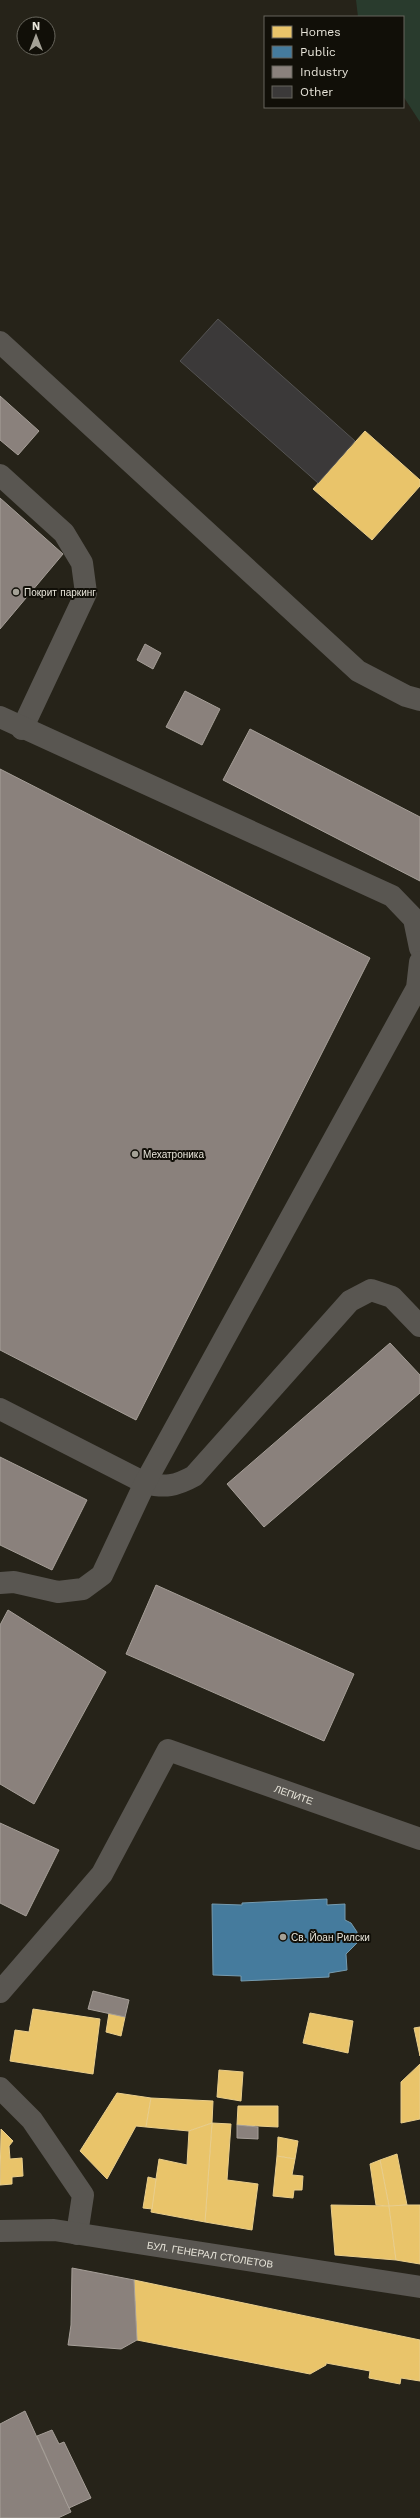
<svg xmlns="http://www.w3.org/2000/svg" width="420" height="2518" viewBox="0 0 420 2518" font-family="'Work Sans',sans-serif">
<rect width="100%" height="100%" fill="#262319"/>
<path fill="#293b2d" d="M356 0H420V122L403 96V17H358Z"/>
<g fill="#e9c46a" stroke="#e9ce8c">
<path d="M365 431 420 480V486L372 540 313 489Z"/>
<path d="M33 2009 100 2019 93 2074 10 2061 15 2030 29 2032Z"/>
<path d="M109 2013 125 2017 121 2036 106 2032Z"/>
<path d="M310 2013 353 2021 348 2053 303 2043Z"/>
<path d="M420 2027V2056L414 2028Z"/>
<path d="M420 2064V2119L401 2123V2082Z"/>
<path d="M219 2070 243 2072 241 2101 217 2097Z"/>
<path d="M117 2093 151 2098 146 2127 136 2126 107 2179 80 2151Z"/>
<path d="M151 2098 213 2101 212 2123 189 2131 146 2127Z"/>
<path d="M238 2106H278V2127L237 2125Z"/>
<path d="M212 2123 231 2124 227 2180 258 2184 252 2230 205 2222Z"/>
<path d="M212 2123 205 2222 151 2212 159 2159 187 2165 189 2131Z"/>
<path d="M1 2129 13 2141 9 2146 10 2159 22 2158 23 2176 12 2177V2184L0 2185Z"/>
<path d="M278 2137 298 2141 295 2159 277 2156Z"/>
<path d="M397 2154 407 2205 389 2206 380 2160Z"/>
<path d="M277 2156 295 2159 292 2175 303 2176 302 2190H294L293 2198 273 2196Z"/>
<path d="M380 2160 389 2206 376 2205 370 2164Z"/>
<path d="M148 2177 156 2179 152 2209 143 2208Z"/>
<path d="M331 2205 389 2206 396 2260 335 2255Z"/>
<path d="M407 2205H420V2264L396 2260 389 2206Z"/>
<path d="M134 2280 420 2340V2381L401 2378 400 2384 369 2378 370 2371 326 2363V2365L310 2374 137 2340Z"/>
</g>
<path fill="#457b9d" stroke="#769baf" d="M327 1899V1905L345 1904V1920L351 1923 357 1932V1943L346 1954 347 1970 329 1973V1977L241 1981V1976L213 1975 212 1904 242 1905V1903Z"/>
<g fill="#8a817c" stroke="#a69f98">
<path d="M0 396 39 431 18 455 0 440Z"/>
<path d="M0 498 63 554 0 629Z"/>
<path d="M145 644 161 653 153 669 137 660Z"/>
<path d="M185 691 220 709 202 745 166 727Z"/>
<path d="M250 729 420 817V881L223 780Z"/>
<path d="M0 769 370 958 136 1420 0 1350Z"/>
<path d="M390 1343 420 1375V1393L264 1527 227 1484Z"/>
<path d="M0 1457 87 1500 52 1570 0 1545Z"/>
<path d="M156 1585 354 1674 324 1741 126 1654Z"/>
<path d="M8 1610 106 1672 34 1804 0 1784V1625Z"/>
<path d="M0 1823 59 1850 26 1916 0 1903Z"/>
<path d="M93 1991 129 2000 125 2017 88 2009Z"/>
<path d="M237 2125 258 2127V2139L237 2138Z"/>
<path d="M72 2268 134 2280 137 2340 121 2349 68 2345 71 2325Z"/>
<path d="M25 2411 71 2512 58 2518H0V2424Z"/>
<path d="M52 2430 59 2444 64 2442 91 2498 69 2508 37 2436Z"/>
</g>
<path fill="#3b3939" stroke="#545352" d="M218 319 355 441 318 483 180 361Z"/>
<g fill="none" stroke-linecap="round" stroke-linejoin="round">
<g stroke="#595651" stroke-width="22">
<path d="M0 342 358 671 406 696 420 700"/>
<path d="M0 475 64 533 82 563 86 593 22 729"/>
<path d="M0 717 392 896 414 919 420 948"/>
<path d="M0 1409 145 1483C165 1488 176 1486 194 1476L350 1301 371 1290 392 1297 420 1326"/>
<path d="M0 1583 14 1582 58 1592 83 1589 102 1575 145 1483 417 988 420 962"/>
<path id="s1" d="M0 1992 102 1874 168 1750 420 1839"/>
<path d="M0 2088 32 2120 83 2195 77 2234"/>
<path id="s2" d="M0 2231 54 2230 420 2287"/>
</g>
</g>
<g fill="#a4a196" stroke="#110f08" stroke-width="1.5">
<circle cx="16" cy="592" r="4"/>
<circle cx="135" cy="1154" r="4"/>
<circle cx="283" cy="1937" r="4"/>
</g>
<g text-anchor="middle" stroke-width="4" stroke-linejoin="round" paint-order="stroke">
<g font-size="10" fill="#e8e5da" stroke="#110f08" text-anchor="start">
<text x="24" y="596">Покрит паркинг</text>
<text x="143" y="1158">Мехатроника</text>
<text x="291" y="1941">Св. Йоан Рилски</text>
</g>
<g font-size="10" fill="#e8e5da" stroke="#110f08">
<text dy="4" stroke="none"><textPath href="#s1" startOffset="430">ЛЕПИТЕ</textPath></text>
<text dy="4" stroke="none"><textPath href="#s2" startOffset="212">БУЛ. ГЕНЕРАЛ СТОЛЕТОВ</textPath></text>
</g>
</g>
<rect x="264" y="16" width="140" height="92" fill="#110f08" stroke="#67655c"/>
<rect x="272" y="26" width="20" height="12" fill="#e9c46a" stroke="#67655c"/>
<text x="300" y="36" font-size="12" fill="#e8e5da">Homes</text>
<rect x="272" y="46" width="20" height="12" fill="#457b9d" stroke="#67655c"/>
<text x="300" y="56" font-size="12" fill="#e8e5da">Public</text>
<rect x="272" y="66" width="20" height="12" fill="#8a817c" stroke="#67655c"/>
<text x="300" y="76" font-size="12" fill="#e8e5da">Industry</text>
<rect x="272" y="86" width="20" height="12" fill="#3b3939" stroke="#67655c"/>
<text x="300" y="96" font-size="12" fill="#e8e5da">Other</text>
<g transform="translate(36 36)"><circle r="19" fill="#110f08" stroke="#67655c"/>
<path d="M0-3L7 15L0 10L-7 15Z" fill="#a4a196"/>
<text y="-6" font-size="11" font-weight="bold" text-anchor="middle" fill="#e8e5da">N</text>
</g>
</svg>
